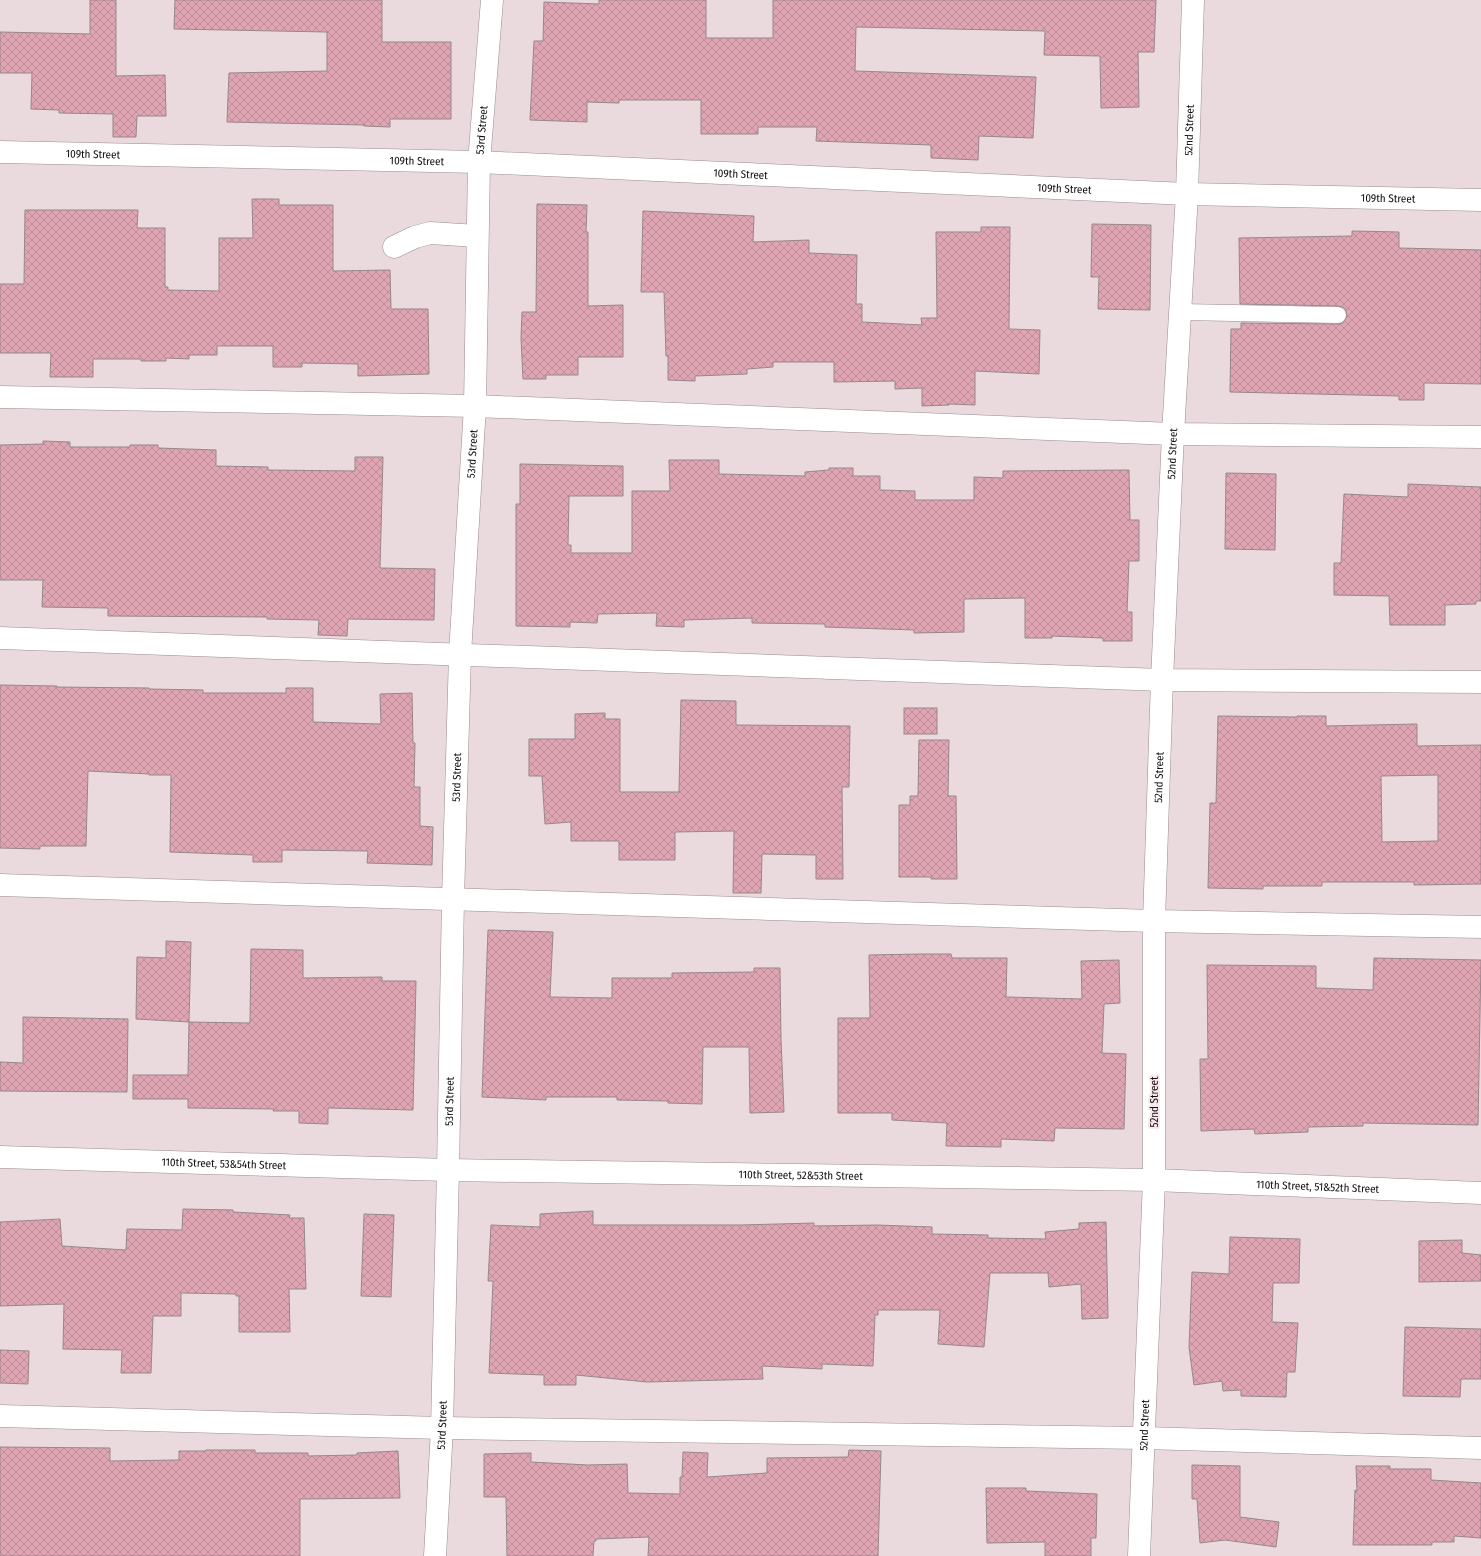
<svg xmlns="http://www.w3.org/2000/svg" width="1481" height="1556" viewBox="0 0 1481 1556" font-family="'Fira Sans Condensed',sans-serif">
<defs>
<pattern id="building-cross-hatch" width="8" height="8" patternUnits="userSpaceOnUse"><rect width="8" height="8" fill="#dfa5b3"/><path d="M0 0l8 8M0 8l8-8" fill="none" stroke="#be8d99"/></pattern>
</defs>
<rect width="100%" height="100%" fill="#ead9dd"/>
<g fill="url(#building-cross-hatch)" stroke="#97878b" fill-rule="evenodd">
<path d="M90 0H116V76L165 75 166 116H137L136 137H113V114L59 113V110L31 109 32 73H0V32L90 34Z"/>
<path d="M175 0H382V42H451V119H390V127L364 126V125L227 122 229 73 327 71V32L174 29Z"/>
<path d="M599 0H706V38H773V0H1156L1154 52H1138L1139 107 1101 108 1100 56 1044 55 1045 31 856 27 855 71 1036 77 1033 138 979 136 978 160 931 158V145L816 141 817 127H758V134H701V100H619V103L587 102V122L530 120 534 41H543L544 2 599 4Z"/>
<path d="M252 199H279V205H333V271L390 270 391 309H428L429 374 358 376V364L302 363V367H273V346H217V355H189V359L166 358V361H141V359H93V377H50L51 353H0V284H24L25 210H138L137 228H165V287H168V290L219 291V238H253Z"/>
<path d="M537 204 587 205 586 232H588V306L623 305V357H578V375H546V379H523L521 338 522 312H536Z"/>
<path d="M643 211 754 216 753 242 809 240V253L857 255 856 304H862V322L922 325 921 318H937L936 232H981V227H1010L1009 329 1040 330 1039 374 975 371V405L949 404V405L922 406V388L895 389V381L834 382V362H773V367L747 369V374L695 376V381L668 380V356H666L664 292H641Z"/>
<path d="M1092 224 1151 225 1150 310 1098 309 1099 277H1091Z"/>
<path d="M1352 231 1399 232V248L1481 250V384L1424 383V400H1399V396L1230 392 1231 329H1241V323L1338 324 1343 323 1347 316 1346 310 1343 307 1338 306 1240 304 1239 238 1352 236Z"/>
<path d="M43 441 70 442V447H130V445H158V448L216 450V466L268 467V470L355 471V457H383L380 568 435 569 434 620 348 619 347 636 318 635 319 620 267 619V617L108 616V608L42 607 43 580H0V445L43 444Z"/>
<path d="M669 460H719V474L805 476V472L829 470V468H853V476H880V490L915 491V500H974V477L1003 478V471L1129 470 1130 520H1139V561H1129L1127 612H1132V641H1103V638L1052 636V638H1025V598L964 599V632L914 633V630L825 627V624L752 623V618L684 620V627L656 626 657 613 598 614 597 623 570 622V627L516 626V504H520V464L623 466V496H569L568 545H571V553H632V491H670Z"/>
<path d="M1226 473 1276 474 1275 550 1225 549Z"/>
<path d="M1408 484 1481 487V601H1476V604L1445 605V625H1390L1389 596 1334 595V563H1341L1344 494 1408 497Z"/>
<path d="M0 685 57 686V687L149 688V689L203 690V693H286V688H313V722L381 724 380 694 412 693 413 743H415L414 787H420V826L433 827 432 865 367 863 368 851 282 850V862H253V855L170 852 171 775H149V774L88 771 86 846H40V849L0 848Z"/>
<path d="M681 700 736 701V725L850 726 849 787H842L843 879H816V855L762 854 761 893H733L734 831 675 832V860H619V841H571V822L545 824 542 776H529V739H575V714L605 713V719H620V792H679Z"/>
<rect x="904" y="708" width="33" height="26"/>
<path d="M1218 716 1297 717V716H1326V726L1417 724V746L1481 745V884L1414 885V882H1322V886H1263V889L1208 888 1210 803H1216ZM1438 775V841L1382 842 1381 776Z"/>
<path d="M919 740H949L948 796H956L957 879H931V877H899V805H910V796H918Z"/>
<path d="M488 930 553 932 550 997 612 998V978H672V973L754 972V968H780L781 1040 784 1112 750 1113 749 1047H703L702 1104 668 1103V1101L617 1100V1097H546V1100L482 1097Z"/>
<path d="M166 941 191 942 189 1022 136 1019 137 957 166 958Z"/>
<path d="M251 949 303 950V978L382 977V981H416L413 1110 328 1108V1124L299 1123V1111H273L274 1109 188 1108V1099H133V1075H188L189 1022 250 1023Z"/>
<path d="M920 954H951L952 958H1007L1006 997 1082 999 1081 961 1119 960 1120 1003 1104 1004 1102 1053 1126 1054 1124 1129 1055 1128 1054 1141 1001 1139V1147L946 1146 947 1123 892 1120V1113H838V1018H870L869 955Z"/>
<path d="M1374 958 1481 960 1478 1125 1363 1123V1126L1308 1127V1132L1255 1134 1254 1129 1201 1131 1200 1059H1208L1207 965 1316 966V988L1373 990Z"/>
<path d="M23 1017 128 1019 127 1092 0 1091V1062L23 1063Z"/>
<path d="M183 1209 233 1210V1212L290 1215 289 1218H304L306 1289H289L290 1332H239V1296H236V1294L181 1293V1316H153L151 1373H121L122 1350 63 1349 64 1304 0 1306V1222L60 1219 62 1246 126 1250 127 1229 182 1230Z"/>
<path d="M593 1211V1225H741L814 1223V1226L877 1225 932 1227V1234L988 1235V1238L1046 1239 1045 1232 1079 1229V1223L1106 1222 1108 1318 1082 1319 1081 1284 1049 1287 1048 1273H990L984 1347 938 1344 940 1310H878V1315H875L873 1366 822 1364V1369L762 1366 763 1379 647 1382 576 1375V1385H544V1375L489 1373 493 1281H488L491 1225 540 1227V1214Z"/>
<path d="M364 1214 394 1215 391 1297 361 1296Z"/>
<path d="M1230 1237 1300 1239 1299 1283H1273L1272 1322 1298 1323 1295 1372H1287L1286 1397 1241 1396V1390L1223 1391 1222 1381 1194 1385 1189 1347 1192 1272 1229 1274Z"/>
<path d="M1462 1240V1253L1481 1255V1281L1419 1282V1241Z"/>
<path d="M1405 1327 1481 1329V1379H1461L1460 1397 1403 1396Z"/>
<path d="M0 1350 29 1351 28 1384 0 1383Z"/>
<path d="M0 1447 110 1448V1461L179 1460V1451H206V1450H255V1453H308V1456L357 1455V1453L398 1451 400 1498 300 1499V1556H0Z"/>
<path d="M849 1450 881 1451 878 1556H648L649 1537 596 1539V1541H594L593 1556H507L506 1497H484V1454L531 1453V1462L588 1465 627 1464 628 1493 680 1494V1477H682L683 1452 708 1453 707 1477 767 1473V1458L848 1457Z"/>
<path d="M1192 1465 1240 1466V1517L1279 1522 1276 1547 1225 1540 1200 1543 1197 1499H1192Z"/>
<path d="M1356 1466H1390V1469H1431V1480L1481 1483V1538L1454 1536V1542H1432V1545H1353L1355 1490 1357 1491Z"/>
<path d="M986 1488H1026V1491L1097 1494 1096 1538H1091V1556H1045V1542L987 1543Z"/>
</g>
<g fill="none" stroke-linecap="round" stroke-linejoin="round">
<defs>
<path id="service" d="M1181 312 1338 315"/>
<g id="minor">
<path id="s1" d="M0 152 479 162 1187 194 1481 200"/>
<path d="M394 247 415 237 430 233 477 236"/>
<path d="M0 397 475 406 1173 434 1481 437"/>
<path d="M0 638 1162 680 1481 682"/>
<path d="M0 885 1154 921 1481 927"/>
<path d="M0 1416 442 1428 1144 1438 1481 1448"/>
<path id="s2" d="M435 1556 442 1428 448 1170 453 899 460 654 475 406 479 162 492 0"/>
<path id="s3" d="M1139 1556 1154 1180V921L1162 680 1173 434 1187 194 1193 0"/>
</g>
<g id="secondary">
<path id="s4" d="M0 1157 448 1170 1154 1180 1481 1193"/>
</g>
</defs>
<use href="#service" stroke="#9b8b8f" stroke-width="17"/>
<use href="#minor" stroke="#9b8b8f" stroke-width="23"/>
<use href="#secondary" stroke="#9b8b8f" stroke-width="23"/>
<use href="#service" stroke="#fff" stroke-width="16"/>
<use href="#minor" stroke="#fff" stroke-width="22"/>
<use href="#secondary" stroke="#fff" stroke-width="22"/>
</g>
<g text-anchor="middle" stroke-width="4" stroke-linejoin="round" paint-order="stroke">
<g font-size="11" fill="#120c0e" stroke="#f7e6ea">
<text dy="4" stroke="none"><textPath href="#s2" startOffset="1427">53rd Street</textPath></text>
<text dy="4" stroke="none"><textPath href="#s3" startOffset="1427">52nd Street</textPath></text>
<text dy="4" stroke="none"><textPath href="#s1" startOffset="93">109th Street</textPath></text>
<text dy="4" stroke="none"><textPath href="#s1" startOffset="417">109th Street</textPath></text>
<text dy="4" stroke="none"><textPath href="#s1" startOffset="741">109th Street</textPath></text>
<text dy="4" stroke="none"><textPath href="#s1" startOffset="1065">109th Street</textPath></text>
<text dy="4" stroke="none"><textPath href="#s1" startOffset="1389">109th Street</textPath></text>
<text dy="4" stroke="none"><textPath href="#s2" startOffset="1103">53rd Street</textPath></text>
<text dy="4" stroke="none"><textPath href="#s3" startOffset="1103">52nd Street</textPath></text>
<text dy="4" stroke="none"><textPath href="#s2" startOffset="779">53rd Street</textPath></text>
<text dy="4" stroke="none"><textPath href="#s3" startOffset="779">52nd Street</textPath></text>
<text dy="4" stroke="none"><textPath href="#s2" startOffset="455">53rd Street</textPath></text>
<text transform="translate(1154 1102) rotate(-90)" y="4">52nd Street</text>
<text dy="4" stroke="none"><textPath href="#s4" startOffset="224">110th Street, 53&amp;54th Street</textPath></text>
<text dy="4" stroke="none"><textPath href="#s4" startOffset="801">110th Street, 52&amp;53th Street</textPath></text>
<text dy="4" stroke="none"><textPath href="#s4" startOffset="1318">110th Street, 51&amp;52th Street</textPath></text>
<text dy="4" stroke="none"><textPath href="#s2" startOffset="131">53rd Street</textPath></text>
<text dy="4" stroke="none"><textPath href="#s3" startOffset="131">52nd Street</textPath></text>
</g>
</g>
</svg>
